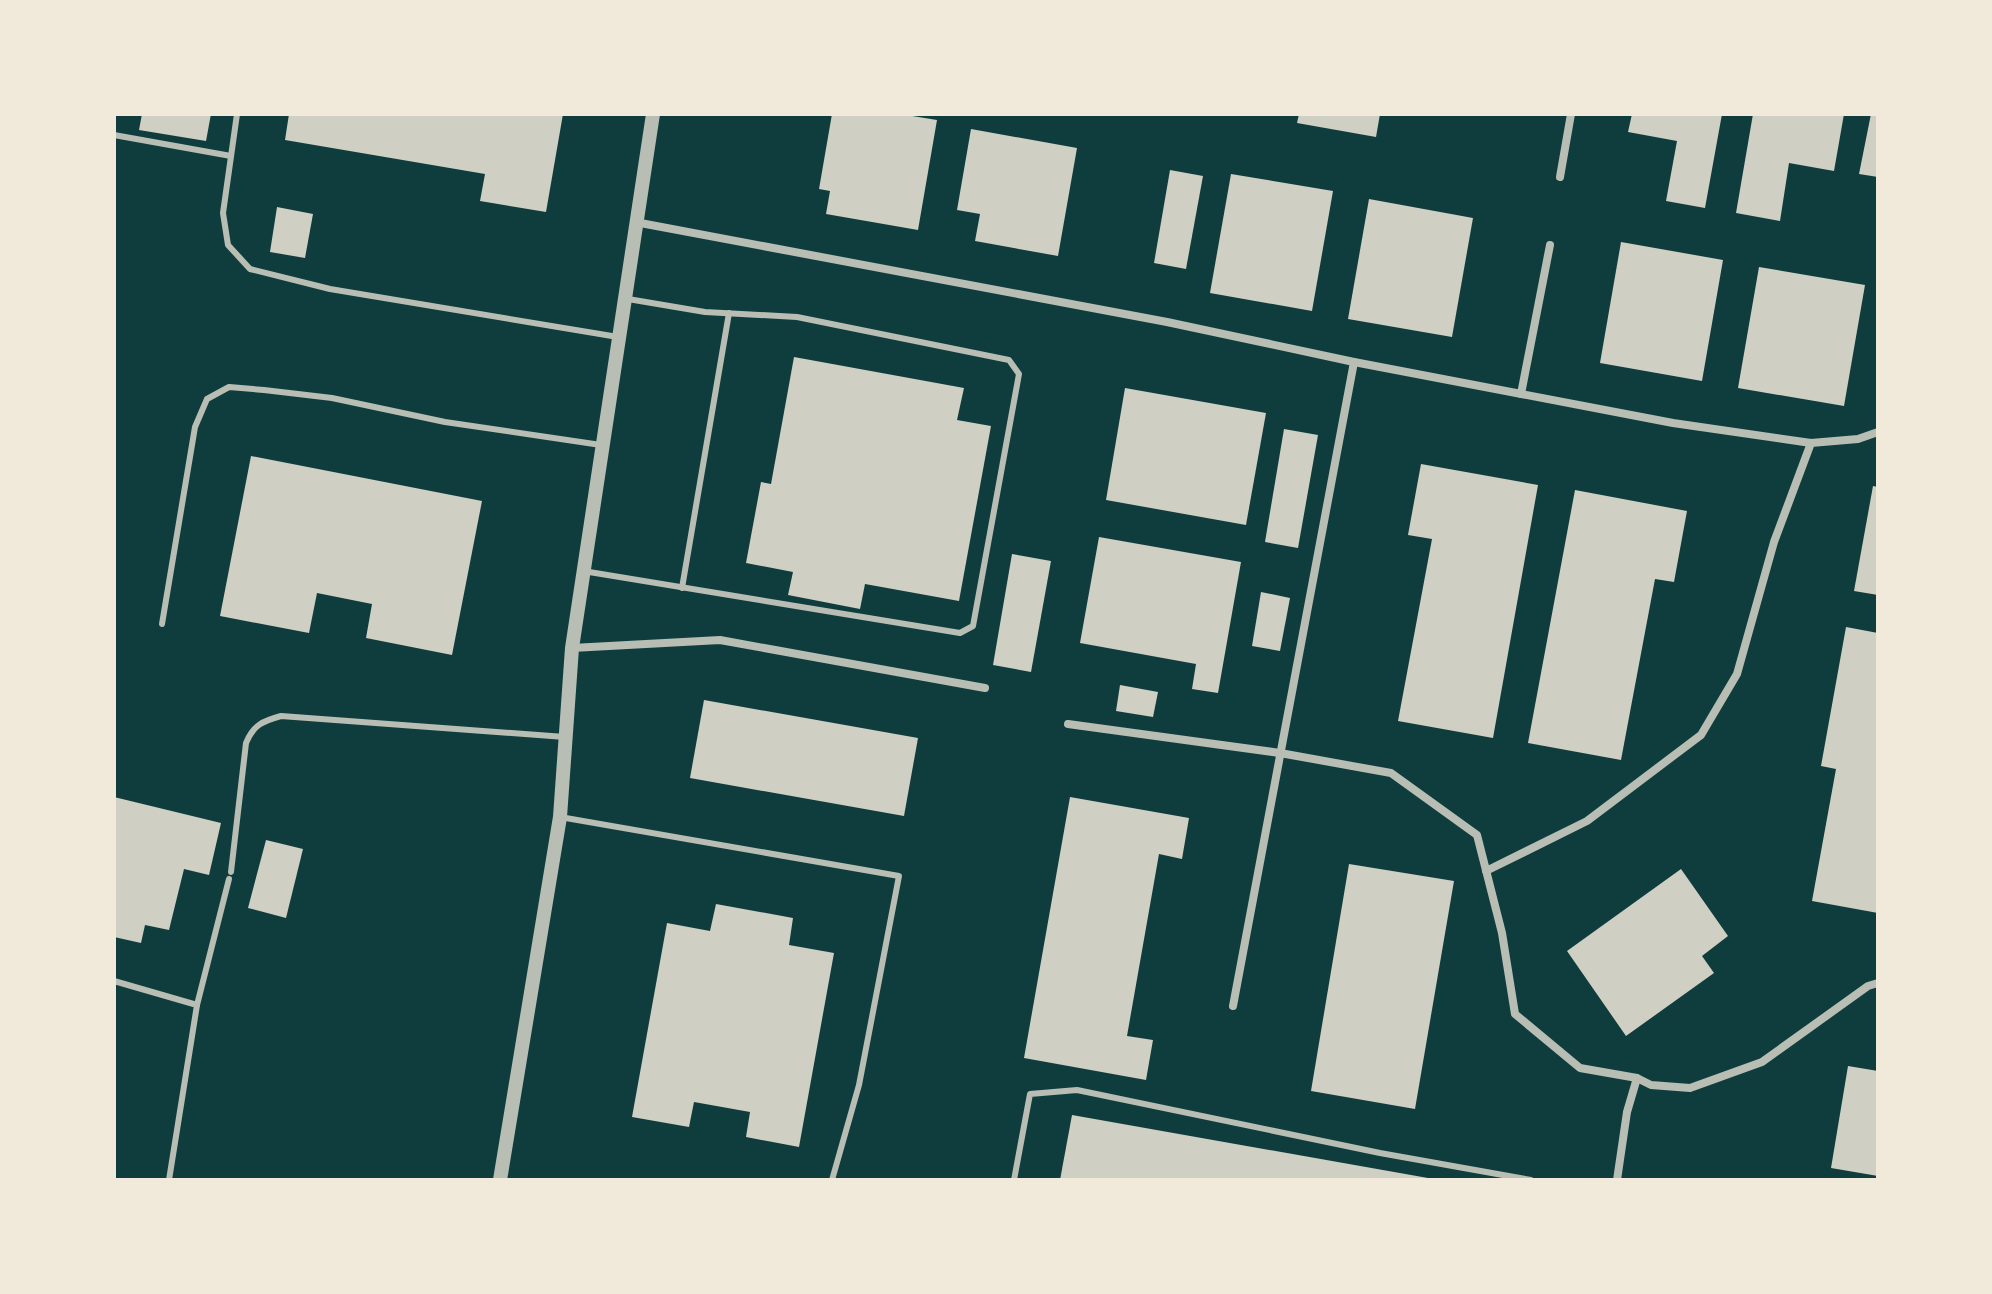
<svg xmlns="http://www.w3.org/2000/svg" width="1992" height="1294" viewBox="0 0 1992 1294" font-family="Merriweather,serif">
<rect width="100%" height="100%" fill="#0f3d3e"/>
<g fill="#cfcfc3">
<path d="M142 114H211L206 141 139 130Z"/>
<path d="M289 114H563L546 212 480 201 485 174 285 140Z"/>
<path d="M832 114H900L937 120 918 230 826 214 830 191 819 189Z"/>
<path d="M1299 114H1380L1376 137 1297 123Z"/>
<path d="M1632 114H1722L1705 208 1666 201 1677 141 1628 132Z"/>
<path d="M1753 114H1844L1834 171 1789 163 1780 221 1736 213Z"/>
<path d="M1871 114H1878V177L1859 174Z"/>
<path d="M971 129 1077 148 1058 256 975 241 980 214 957 210Z"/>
<path d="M1170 170 1203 176 1186 269 1154 263Z"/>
<path d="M1231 174 1333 191 1312 311 1210 293Z"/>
<path d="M1369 199 1473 218 1452 337 1348 319Z"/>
<path d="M277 207 313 214 305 258 270 252Z"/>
<path d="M1621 242 1723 260 1702 381 1600 363Z"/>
<path d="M1759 267 1865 285 1844 406 1738 388Z"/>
<path d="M794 357 964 388 957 420 991 426 959 601 865 584 860 609 788 595 793 572 746 563 761 482 771 484Z"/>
<path d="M1125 388 1266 413 1246 525 1106 500Z"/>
<path d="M1284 429 1318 435 1298 548 1265 542Z"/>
<path d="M251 456 482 501 452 655 366 638 372 604 317 593 309 633 220 616Z"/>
<path d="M1421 464 1538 485 1493 738 1398 721 1432 539 1408 535Z"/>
<path d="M1873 486 1878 487V595L1854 591Z"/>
<path d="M1575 490 1687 511 1674 582 1655 579 1621 760 1528 743Z"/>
<path d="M1099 537 1241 562 1218 693 1192 689 1196 664 1080 643Z"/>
<path d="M1012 554 1051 561 1031 672 993 665Z"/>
<path d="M1261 592 1290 598 1280 651 1252 646Z"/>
<path d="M1846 627 1878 633V913L1812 901 1836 769 1821 766Z"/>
<path d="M1120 685 1158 692 1153 717 1116 711Z"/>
<path d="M704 700 918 738 904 816 690 778Z"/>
<path d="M114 797 221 823 209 875 184 869 169 930 145 925 141 943 114 937Z"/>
<path d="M1070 797 1189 818 1182 859 1159 854 1127 1036 1153 1040 1146 1080 1024 1058Z"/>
<path d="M266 840 303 849 286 918 248 908Z"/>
<path d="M1349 864 1454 881 1415 1109 1311 1091Z"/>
<path d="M1681 869 1728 936 1702 956 1714 973 1626 1036 1567 951Z"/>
<path d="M716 904 793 918 789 945 834 953 799 1147 746 1137 750 1112 694 1102 689 1127 632 1117 667 923 710 931Z"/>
<path d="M1848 1066 1878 1071V1176L1831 1168Z"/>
<path d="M1072 1115 1428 1178V1180H1060Z"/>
</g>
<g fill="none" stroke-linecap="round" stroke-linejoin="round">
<g stroke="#b8beb3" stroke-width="6">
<path d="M237 114 223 213 228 245 250 269 330 289 618 337"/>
<path d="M114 135 231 156"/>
<path d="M583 571 960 633 973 626 1019 374 1009 360 797 317 705 312 628 299"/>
<path d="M682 588 729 313"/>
<path d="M162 624 195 427 207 399 229 387 264 390 332 398 445 422 601 445"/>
<path d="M560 817 899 876 859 1085 832 1180"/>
<path d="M231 872 246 743C253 725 263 721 281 716L565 737"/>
<path d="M114 981 197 1005 169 1180"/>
<path d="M197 1005 229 879"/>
<path d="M1014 1180 1030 1094 1077 1090 1380 1153 1531 1180"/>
</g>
<g stroke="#b8beb3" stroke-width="8">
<path d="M1560 177 1571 114"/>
<path d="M635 222 1167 322 1354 362 1673 423 1811 443 1858 439 1878 432"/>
<path d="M1521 394 1550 245"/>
<path d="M572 648 720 640 985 688"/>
<path d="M1068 724 1280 753 1391 773 1477 835 1502 933 1515 1014 1580 1068 1637 1078 1651 1085 1690 1088 1762 1062 1868 986 1878 983"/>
<path d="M1486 871 1587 821 1701 735 1737 674 1774 542 1811 443"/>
<path d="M1233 1006 1354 362"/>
<path d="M1617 1180 1627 1112 1637 1078"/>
</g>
<path stroke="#b8beb3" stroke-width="14" d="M500 1180 560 817 572 648 653 114"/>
</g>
<rect width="1992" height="1294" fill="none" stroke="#f1e9da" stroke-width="232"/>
</svg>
